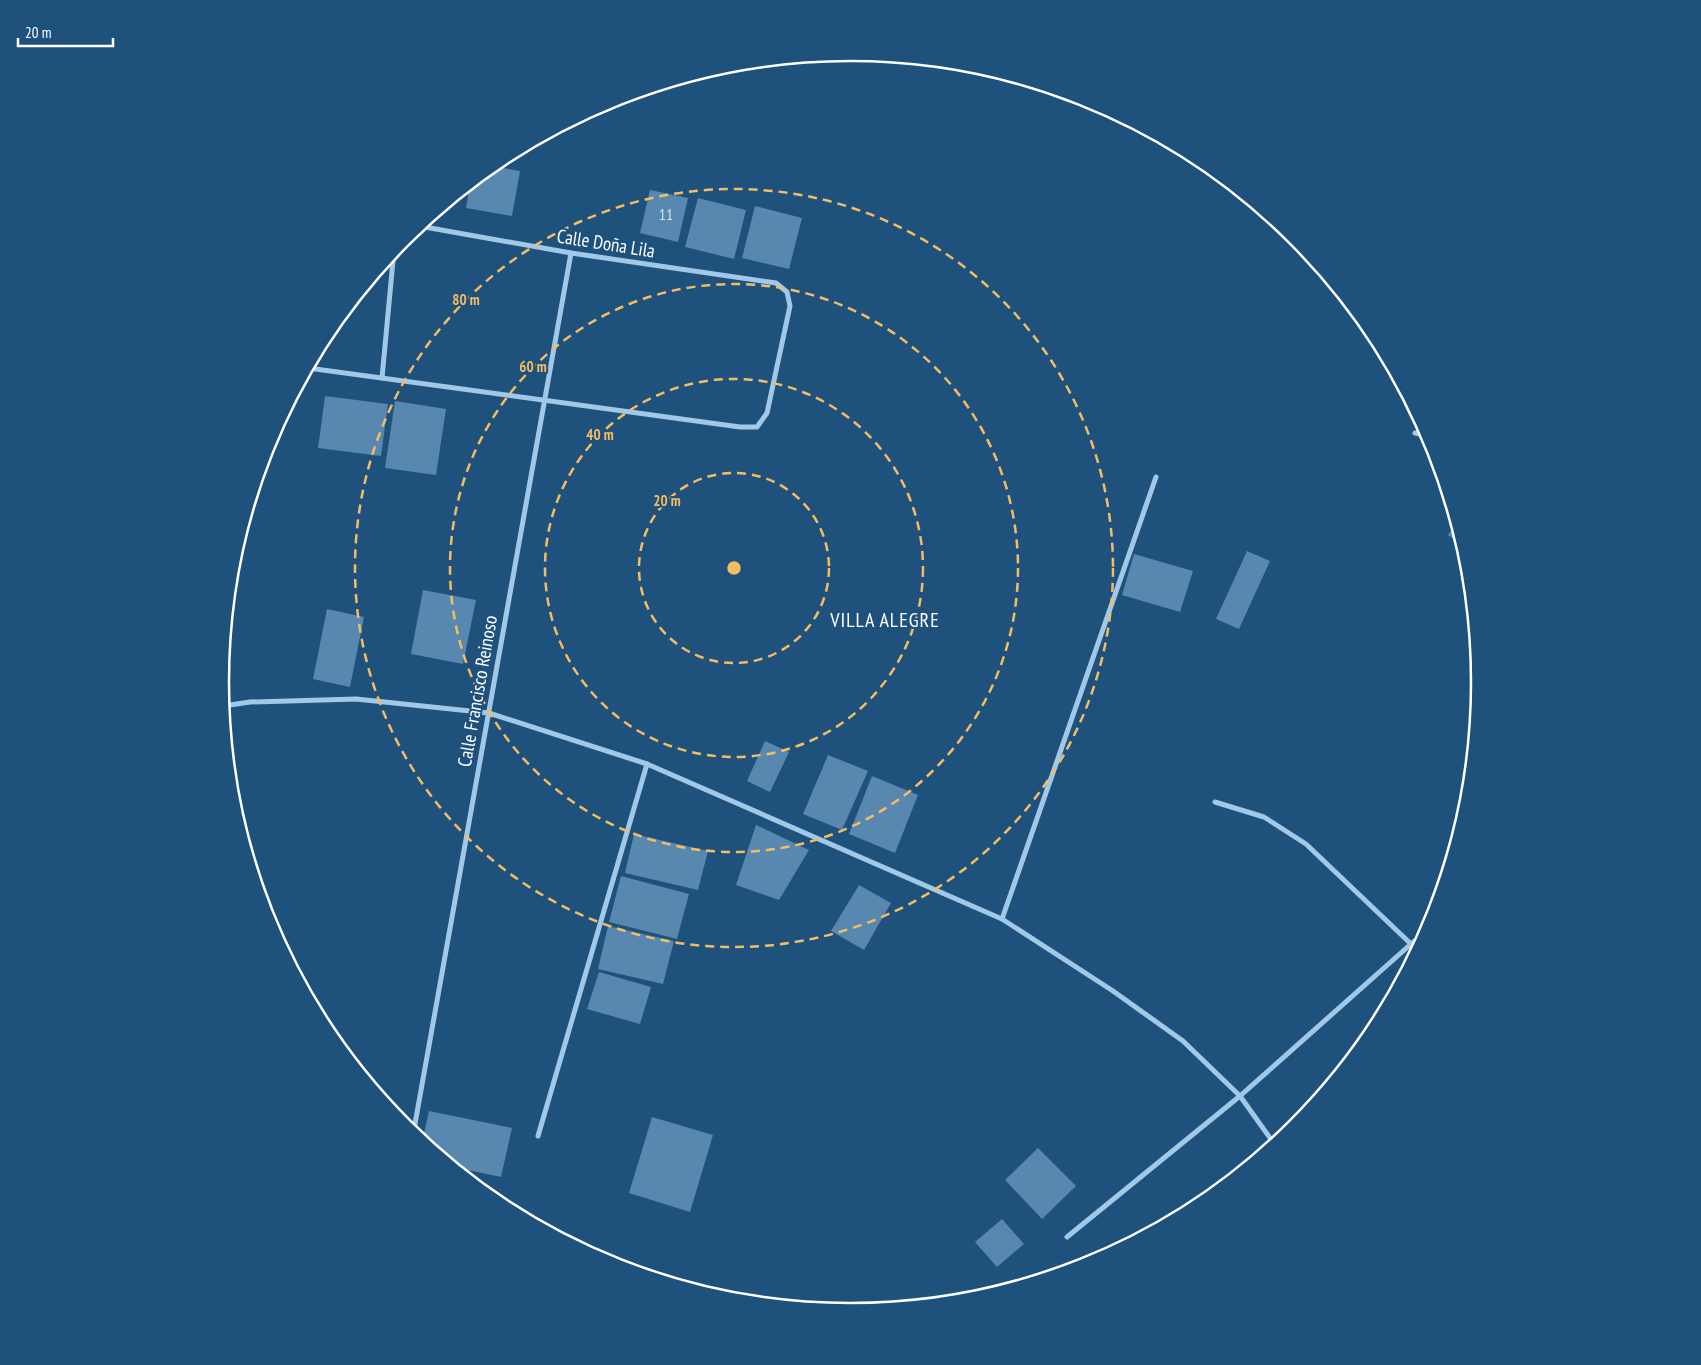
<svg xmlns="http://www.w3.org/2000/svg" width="1701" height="1365" viewBox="0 0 1701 1365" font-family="'PT Sans Narrow',sans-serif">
<rect width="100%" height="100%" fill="#1f517d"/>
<g fill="#5887af">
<path d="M491 166 520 171 512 216 466 208 470 184Z"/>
<path d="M650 190 688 198 678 242 640 233Z"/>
<path d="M698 198 746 210 734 259 685 247Z"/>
<path d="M755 206 802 218 789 269 742 258Z"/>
<path d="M325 396 388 404 381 456 318 448Z"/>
<path d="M395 401 446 409 436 475 385 468Z"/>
<path d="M1457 521 1464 546 1448 535Z"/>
<path d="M1247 551 1270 561 1239 629 1216 619Z"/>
<path d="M1134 554 1193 571 1180 612 1122 595Z"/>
<path d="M423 590 476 600 463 664 411 654Z"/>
<path d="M327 609 364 617 350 687 313 679Z"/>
<path d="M765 741 789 752 770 792 747 781Z"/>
<path d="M828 755 868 771 842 830 803 814Z"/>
<path d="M872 776 918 795 895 853 849 834Z"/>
<path d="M756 825 809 850 779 900 736 885Z"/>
<path d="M634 834 708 851 698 890 625 873Z"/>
<path d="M621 876 689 894 677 939 609 922Z"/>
<path d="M859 885 891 903 864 950 831 931Z"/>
<path d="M608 926 674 941 663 984 598 969Z"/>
<path d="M599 972 651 987 640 1024 587 1009Z"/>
<path d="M429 1111 512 1128 501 1177 453 1167 422 1142Z"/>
<path d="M652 1117 713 1135 690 1212 629 1193Z"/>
<path d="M1038 1148 1076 1186 1042 1219 1005 1180Z"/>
<path d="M1002 1219 1024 1244 997 1267 975 1242Z"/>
</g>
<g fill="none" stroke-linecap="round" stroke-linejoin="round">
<g stroke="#a2c8e7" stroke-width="5">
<path d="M308 368 740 427H757L767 413 790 306 787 292 776 283 571 253 419 226"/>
<path d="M382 378 394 250"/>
<path d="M1415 433 1429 436"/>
<path d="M223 706 250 702 356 699 489 713 647 764 1002 919 1113 991 1183 1041 1240 1096 1275 1145"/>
<path d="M1215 802 1264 817 1306 844 1411 944"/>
<path d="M1002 919 1156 477"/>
<path d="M413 1135 571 253"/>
<path d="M538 1136 647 764"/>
<path d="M1067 1237 1240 1096 1411 944 1430 929"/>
</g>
</g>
<g fill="none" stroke="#f5bd62" stroke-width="2.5" stroke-dasharray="9 6">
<circle cx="734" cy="568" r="95"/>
<circle cx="734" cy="568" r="189"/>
<circle cx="734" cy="568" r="284"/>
<circle cx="734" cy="568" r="379"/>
</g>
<g text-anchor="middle" stroke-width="4" stroke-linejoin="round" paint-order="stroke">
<g font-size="16" fill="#d5e1eb">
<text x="666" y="220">11</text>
</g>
<g font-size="19" fill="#fff" stroke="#1f517d">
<text transform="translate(606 243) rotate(9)" y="7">Calle Doña Lila</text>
<text transform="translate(477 691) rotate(-80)" y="7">Calle Francisco Reinoso</text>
</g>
<g font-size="20" letter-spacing="1" fill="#fff" stroke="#1f517d">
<text x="885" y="627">VILLA ALEGRE</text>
</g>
</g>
<path d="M0 0H1701V1365H0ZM229 682a621 621 0 1 1 1242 0a621 621 0 1 1-1242 0Z" fill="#1f517d" fill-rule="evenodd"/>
<path fill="none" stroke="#fff" stroke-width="2.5" d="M229 682a621 621 0 1 1 1242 0a621 621 0 1 1-1242 0Z"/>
<circle cx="734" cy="568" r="8" fill="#f5bd62" stroke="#1f517d" stroke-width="2.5"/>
<g font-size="15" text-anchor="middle" font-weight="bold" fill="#f5bd62" stroke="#1f517d" stroke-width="4" stroke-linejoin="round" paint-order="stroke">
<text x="466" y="305">80 m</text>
<text x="533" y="372">60 m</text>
<text x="600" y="440">40 m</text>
<text x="667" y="506">20 m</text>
</g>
<path d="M18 38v8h95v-8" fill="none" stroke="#ffffff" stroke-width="2.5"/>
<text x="25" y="38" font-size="15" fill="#ffffff" stroke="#1f517d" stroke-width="4" paint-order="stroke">20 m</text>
</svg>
